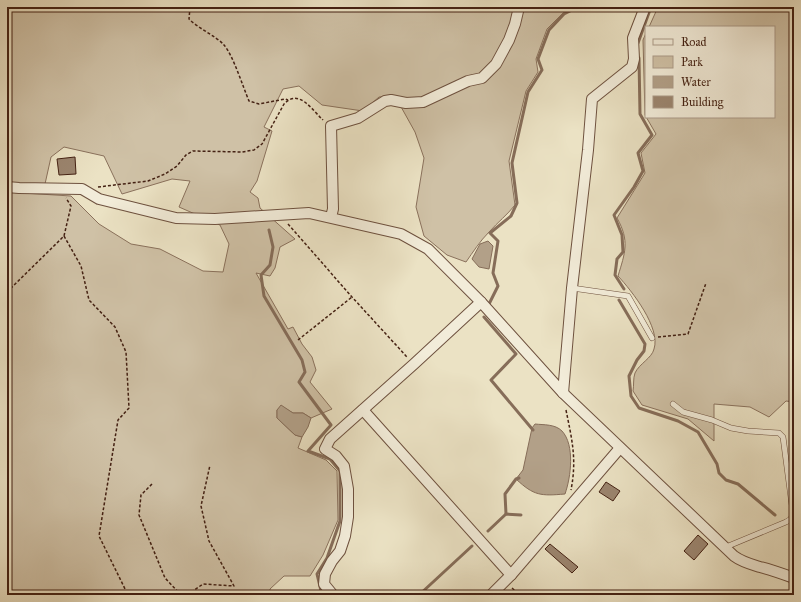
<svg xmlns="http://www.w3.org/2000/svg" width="801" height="602" viewBox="0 0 801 602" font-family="'IM FELL Great Primer',serif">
<rect width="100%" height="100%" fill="#ebe2c4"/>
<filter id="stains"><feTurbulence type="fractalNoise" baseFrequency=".005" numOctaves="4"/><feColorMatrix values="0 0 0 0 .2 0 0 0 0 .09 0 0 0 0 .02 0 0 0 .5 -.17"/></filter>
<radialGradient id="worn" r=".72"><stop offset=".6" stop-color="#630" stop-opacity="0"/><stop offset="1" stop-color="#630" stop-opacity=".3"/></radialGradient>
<g fill="#cfc1a6" stroke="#8a715c">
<path d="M7 7H574L563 13 547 29 536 59 538 72 526 91 509 161 515 205C507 215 498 222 489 232 480 241 473 252 466 262L447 255 424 236 416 207 424 158 415 132 395 96 379 97 363 111 322 105 299 86 283 89 264 127 272 131 257 181 250 192 258 198 260 208 295 239 280 247 275 268 270 276 256 273 288 329 293 327 302 344 312 357 316 370 310 382 332 409 311 418 303 413H293L281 406 277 410V418L295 435 302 437 298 448 326 460 337 471 338 520 323 555 310 576H284L270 589V595H7V192L71 196 99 224 131 244 160 249 203 271 223 272 229 244 220 225 179 207 190 181 172 179 122 194 104 156 64 147 51 157 45 184H7Z"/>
<path d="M658 7H794V402L786 401 769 417 750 407 714 404V441L688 419 642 405 633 391C634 386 633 378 635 373 639 364 652 358 654 349 661 328 632 291 618 276 625 253 630 241 617 218L645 173 641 153 656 134 645 115 643 40 646 33V117H774V27H649Z"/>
</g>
<g fill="#b2a088" stroke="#866d59">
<path d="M488 241 493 246 489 269 479 267 472 259 480 244Z"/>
<path d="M281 405 293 413H303L311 418 308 427 302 437 295 435 277 418V410Z"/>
<path d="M535 424C544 425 555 424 562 431 575 445 571 477 565 494 541 496 534 496 516 479L523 470 532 428Z"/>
</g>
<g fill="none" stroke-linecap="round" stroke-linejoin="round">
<g stroke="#866d59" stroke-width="3">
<path d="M638 43 651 7"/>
<path d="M269 230 273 247 270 265 261 275 264 296 302 360 305 372 299 382 331 425 308 451 330 459 340 471V521L327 558 317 574 321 591 324 595"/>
<path d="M624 289 615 275 617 259 623 252 622 235 614 215 634 187 643 171 638 153 652 135 640 114 639 58"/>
<path d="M619 300 645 344 644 351 637 360 629 376 631 396 639 408 678 421 698 432 717 464 719 473 726 480 738 484 775 515"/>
<path d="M489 304 498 286 493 273 498 241 490 233 511 216 517 203 512 163 528 92 542 70 538 59 549 30 564 14 578 7"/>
<path d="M484 317 516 354 491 380 533 430"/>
<path d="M506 514 505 494 516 479 519 478"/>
<path d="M488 531 506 514 521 515"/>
<path d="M419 595 472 546"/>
</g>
</g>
<g fill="#9b856f" stroke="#442113">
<path d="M75 157 76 174 59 175 57 159Z"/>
<path d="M606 482 620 491 613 501 599 492Z"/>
<path d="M698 535 708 544 694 560 684 551Z"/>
<path d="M550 544 578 567 572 573 545 549Z"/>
</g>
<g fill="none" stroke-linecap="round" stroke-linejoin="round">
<defs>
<g id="service">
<path d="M572 288 628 296 652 338"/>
<path d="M673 404 683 412 712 420 731 428 748 431 779 433 783 437 793 513 791 519 786 522 726 547"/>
</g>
<g id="minor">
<path d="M7 187 19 188 82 189 99 199 176 218 215 219 309 213 401 234 428 249 481 302 563 393 734 556C742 562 750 564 760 567 772 570 783 574 794 578"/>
<path d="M331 217 333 209 331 126 358 118 385 101 391 100 406 103 423 102 468 81 482 78 496 64 509 40 515 24 519 7"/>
<path d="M563 393 572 288 588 150 592 99 632 67 634 59 633 38 645 7"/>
<path d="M363 410 511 575"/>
<path d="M333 595 324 584 325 574 332 561 340 551 345 536 348 517V489L344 466 336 456 325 449 330 439 414 364 481 302"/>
<path d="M491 595 511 575 620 448"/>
</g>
</defs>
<use href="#service" stroke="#6e513f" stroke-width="6"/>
<use href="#minor" stroke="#6e513f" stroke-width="12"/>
<g stroke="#442113" stroke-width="1.5" stroke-dasharray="3 2" stroke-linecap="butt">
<path d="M190 7 189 19C199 29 216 36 224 45 233 55 243 87 249 101L259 104 285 99 288 100"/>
<path d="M616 7 634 11"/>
<path d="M98 187 148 181 165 174 177 166 186 155 193 151 242 152 254 150 262 144 284 104C299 88 312 110 323 120"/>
<path d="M288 224 352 297 407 357"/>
<path d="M64 236 81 266 89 300 115 327 126 352 129 408 118 420 99 536 128 595"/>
<path d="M7 292 64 236 71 206 66 198"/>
<path d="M658 337 688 334 706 283"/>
<path d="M298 340 352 297"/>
<path d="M566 410C572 440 577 459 571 490"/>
<path d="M152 484 141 495 139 515 165 578 181 595"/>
<path d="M512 588 520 595"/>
<path d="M187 595 203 584 234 586 209 541 201 506 210 465"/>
</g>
<use href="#service" stroke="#f2ecd9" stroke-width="5"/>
<use href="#minor" stroke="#f2ecd9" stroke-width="10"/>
</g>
<rect width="801" height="602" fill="none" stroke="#ebe2c4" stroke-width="24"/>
<rect x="8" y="8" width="785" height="586" fill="none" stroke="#442113" stroke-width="2"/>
<rect x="12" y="12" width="777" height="578" fill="none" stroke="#442113"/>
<rect x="645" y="26" width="130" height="92" fill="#f2ecd9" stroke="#ac9b8a"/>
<rect x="653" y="39" width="20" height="6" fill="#f2ecd9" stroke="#ac9b8a"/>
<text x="681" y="46" font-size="12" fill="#442113">Road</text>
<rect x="653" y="56" width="20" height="12" fill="#cfc1a6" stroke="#ac9b8a"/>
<text x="681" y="66" font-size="12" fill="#442113">Park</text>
<rect x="653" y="76" width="20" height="12" fill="#b2a088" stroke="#ac9b8a"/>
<text x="681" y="86" font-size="12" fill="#442113">Water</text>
<rect x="653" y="96" width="20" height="12" fill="#9b856f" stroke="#ac9b8a"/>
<text x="681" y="106" font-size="12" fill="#442113">Building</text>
<rect width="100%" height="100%" filter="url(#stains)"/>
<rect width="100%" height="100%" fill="url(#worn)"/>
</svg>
